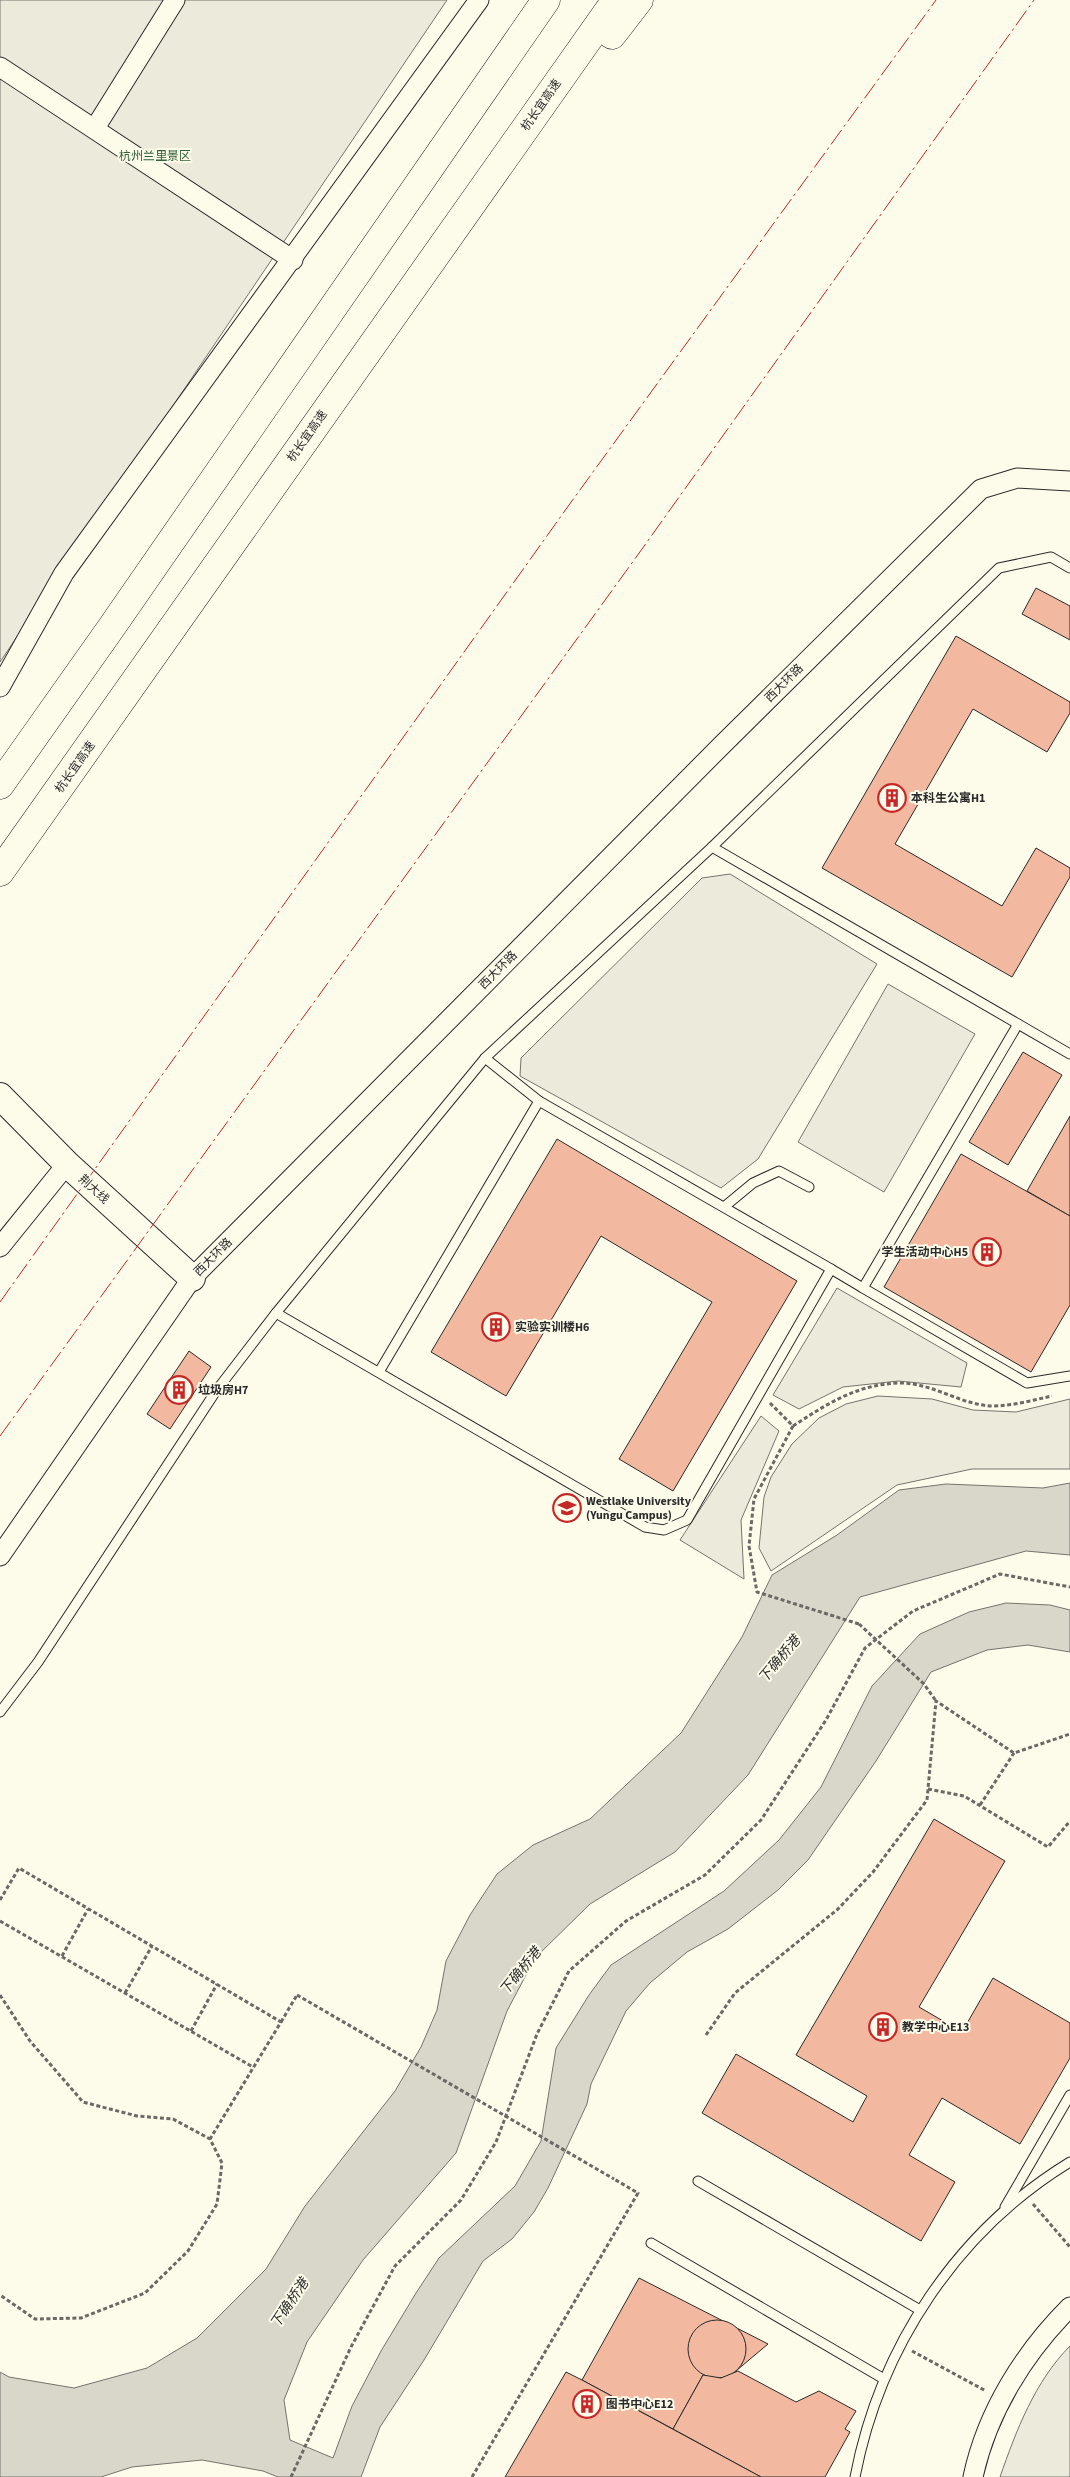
<svg xmlns="http://www.w3.org/2000/svg" width="1070" height="2477" viewBox="0 0 1070 2477" font-family="'Source Sans 3','Noto Sans SC',sans-serif">
<rect width="100%" height="100%" fill="#fdfbea"/>
<g fill="#ecebdb" stroke="#74746e">
<path d="M0 0H447L0 662Z"/>
<path d="M730 874 877 964 758 1159 721 1188 520 1076 521 1058 702 878Z"/>
<path d="M888 984 975 1034 884 1192 798 1142Z"/>
<path d="M837 1288 967 1363 961 1387 898 1381 843 1387 799 1409 773 1395Z"/>
<path d="M878 1396 932 1399 973 1410 1016 1412 1070 1399V1469H972L897 1485 771 1571 759 1548 764 1497 771 1477 792 1444 819 1418 846 1404Z"/>
<path d="M761 1416 779 1431 741 1520 744 1579 680 1540Z"/>
<path d="M1070 2346V2477H1000C1016 2431 1035 2381 1070 2346Z"/>
</g>
<path fill="#d8d7c9" stroke="#74746e" d="M1070 1483V1555L1026 1551 860 1597 748 1775 675 1852 590 1904 535 1958 507 2011 456 2153 363 2260 307 2342 284 2400 290 2440 333 2458 352 2406 381 2351 416 2293 439 2258 515 2186 541 2141 556 2048 589 1995 611 1965 724 1891 779 1840 821 1787 872 1686 920 1634 969 1612 1006 1603 1050 1605 1070 1610V1652L1028 1645 987 1650 931 1672 876 1761 808 1860 778 1890 728 1929 687 1952 650 1983 626 2011 591 2084 587 2104 548 2188 534 2212 512 2239 483 2261 424 2360 380 2427 361 2477H278L263 2471 202 2460 132 2467 101 2477H0V2372L9 2377 74 2388 147 2368 197 2338 266 2269 305 2206 395 2091 421 2047 437 2010 446 1961 470 1915 497 1874 533 1845 590 1819 681 1733 742 1637 772 1575 837 1535 899 1490 946 1484 1043 1488Z"/>
<g fill="#f2b8a0" stroke="#2b2b2b">
<path d="M1036 588 1070 606V640L1022 614Z"/>
<path d="M956 636 1070 702V713L1047 752 973 709 895 844 1002 906 1036 848 1070 868V877L1012 977 822 868Z"/>
<path d="M1023 1052 1062 1075 1008 1165 969 1142Z"/>
<path d="M1070 1116V1216L1027 1191Z"/>
<path d="M557 1139 797 1281 673 1491 619 1459 712 1302 601 1236 506 1396 431 1352Z"/>
<path d="M961 1154 1070 1216V1305L1031 1372 884 1287Z"/>
<path d="M189 1351 211 1367 170 1429 147 1414Z"/>
<path d="M934 1819 1005 1861 919 2007 962 2032 993 1978 1070 2023V2058L1020 2144 942 2098 909 2155 955 2182 921 2241 702 2113 736 2054 853 2122 867 2096 796 2055Z"/>
<path d="M639 2278 768 2344 730 2376 712 2378 703 2375 673 2429 582 2380Z"/>
<circle cx="717" cy="2349" r="29"/>
<path d="M738 2371 796 2402 819 2391 856 2411 845 2429 850 2432 825 2477H761L673 2429 703 2375 721 2378Z"/>
<path d="M566 2372 582 2380 761 2477H505Z"/>
</g>
<g fill="none" stroke-linecap="round" stroke-linejoin="round">
<defs>
<g id="lane">
<path d="M1070 568 1051 557 999 568 712 847 1070 1054"/>
<path d="M485 1058 539 1101 831 1269"/>
<path d="M724 1207 753 1183 779 1171 809 1187"/>
<path d="M863 1288 1027 1383 1070 1376"/>
<path d="M276 1313 645 1527 664 1530 687 1520 831 1269 863 1288 1018 1024"/>
<path d="M379 1372 539 1101"/>
<path d="M0 1712 38 1662 216 1391 276 1313 485 1058 712 847"/>
<path d="M698 2181 920 2310"/>
<path d="M1005 2207 1070 2095"/>
<path d="M651 2243 884 2379"/>
<path d="M855 2477C880 2347 957 2231 1070 2162"/>
</g>
<g id="street">
<path d="M0 67 293 260"/>
<path d="M95 128 175 0"/>
<path d="M0 687 64 573 479 0"/>
<path d="M0 1247 67 1164"/>
<path d="M0 1556 192 1278 722 745 981 489 1017 478 1070 481"/>
<path d="M973 2477C987 2412 1024 2353 1070 2307"/>
</g>
<path id="secondary" d="M0 1096 67 1164 192 1278"/>
<g id="highway">
<path d="M612 35 639 0"/>
<path d="M0 785 111 628 546 0"/>
<path d="M0 872 616 0"/>
</g>
</defs>
<use href="#lane" stroke="#2b2b2b" stroke-width="11"/>
<use href="#street" stroke="#2b2b2b" stroke-width="21"/>
<use href="#secondary" stroke="#2b2b2b" stroke-width="28"/>
<use href="#highway" stroke="#2b2b2b" stroke-width="29"/>
<g stroke="#6a6964" stroke-width="3" stroke-dasharray="4 2.5" stroke-linecap="butt">
<path d="M770 1403 793 1426C827 1404 857 1384 900 1383 933 1383 961 1405 992 1406 1013 1406 1033 1400 1052 1396"/>
<path d="M793 1426 754 1499 749 1546 757 1592 859 1624"/>
<path d="M928 1789 964 1796 1048 1847 1070 1821"/>
<path d="M980 1805 1014 1753"/>
<path d="M0 1900 19 1868 281 2022 210 2139"/>
<path d="M0 1921 253 2067"/>
<path d="M62 1956 88 1909"/>
<path d="M125 1993 152 1946"/>
<path d="M0 1995 30 2041 83 2102 137 2116 173 2119 210 2139 222 2163 217 2204 188 2251 145 2293 81 2318 35 2319 0 2295"/>
<path d="M281 2022 297 1995"/>
<path d="M191 2031 217 1984"/>
<path d="M706 2035 735 1993 838 1909 873 1872 927 1800 936 1701 1014 1753 1070 1734"/>
<path d="M1033 2204 1070 2247"/>
<path d="M912 2351 986 2391"/>
<path d="M291 2477 351 2347 395 2266 461 2200 496 2142 537 2034 569 1971 626 1921 705 1875 761 1820 826 1720 865 1648 913 1611 1000 1574 1070 1587"/>
<path d="M472 2477 638 2193 614 2179"/>
</g>
<use href="#lane" stroke="#fdfbea" stroke-width="9"/>
<use href="#street" stroke="#fdfbea" stroke-width="19"/>
<use href="#secondary" stroke="#fdfbea" stroke-width="26"/>
<use href="#highway" stroke="#fdfbea" stroke-width="28"/>
<g stroke="#6a6964" stroke-width="3" stroke-dasharray="4 2.5" stroke-linecap="butt">
<path d="M859 1624 924 1684 936 1701"/>
<path d="M297 1995 614 2179"/>
</g>
<g stroke="#c62828" stroke-width="1" stroke-dasharray="18 4 2.5 4" stroke-linecap="butt">
<path d="M0 1302 569 505 936 0"/>
<path d="M0 1436 637 556 1034 0"/>
</g>
</g>
<defs>
<symbol id="building-ring" viewBox="-11 -11 22 22"><circle r="9.5" fill="#fdfbea" stroke="#c62828" stroke-width="1.5"/><path d="M-4-6H4V6H1V3H-1V6H-4ZM-2.5-4.3h1.7v1.8h-1.7ZM.8-4.3h1.7v1.8H.8ZM-2.5-1h1.7V.8h-1.7ZM.8-1h1.7V.8H.8Z" fill="#c62828"/></symbol>
<symbol id="university-ring" viewBox="-11 -11 22 22"><circle r="9.5" fill="#fdfbea" stroke="#c62828" stroke-width="1.5"/><path d="M0-5L7-2L0 1L-7-2ZM-4 1L0 2.5L4 1V4Q0 6-4 4Z" fill="#c62828"/></symbol>
</defs>
<g fill-rule="evenodd">
<use href="#building-ring" x="876" y="782" width="32" height="32"/>
<use href="#building-ring" x="971" y="1236" width="32" height="32"/>
<use href="#building-ring" x="480" y="1311" width="32" height="32"/>
<use href="#building-ring" x="163" y="1374" width="32" height="32"/>
<use href="#university-ring" x="551" y="1492" width="32" height="32"/>
<use href="#building-ring" x="867" y="2011" width="32" height="32"/>
<use href="#building-ring" x="571" y="2388" width="32" height="32"/>
</g>
<g text-anchor="middle" stroke-width="4" stroke-linejoin="round" paint-order="stroke">
<g font-size="12" fill="#2b2b2b" stroke="#fdfbea">
<text transform="translate(541 105) rotate(-55)" y="4">杭长宜高速</text>
<text transform="translate(307 436) rotate(-55)" y="4">杭长宜高速</text>
<text transform="translate(784 683) rotate(-45)" y="4">西大环路</text>
<text transform="translate(75 767) rotate(-55)" y="4">杭长宜高速</text>
<text transform="translate(498 970) rotate(-45)" y="4">西大环路</text>
<text transform="translate(94 1189) rotate(42)" y="4">荆大线</text>
<text transform="translate(213 1257) rotate(-45)" y="4">西大环路</text>
</g>
<g font-size="12" fill="#34623c" stroke="#fdfbea">
<text x="155" y="160">杭州兰里景区</text>
</g>
<g font-size="12" font-weight="bold" fill="#2b2b2b" stroke="#fdfbea" text-anchor="start">
<text x="911" y="802">本科生公寓H1</text>
<text x="968" y="1256" text-anchor="end">学生活动中心H5</text>
<text x="515" y="1331">实验实训楼H6</text>
<text x="198" y="1394">垃圾房H7</text>
<text x="586" y="1505">Westlake University<tspan x="586" dy="14">(Yungu Campus)</tspan></text>
<text x="902" y="2031">教学中心E13</text>
<text x="606" y="2408">图书中心E12</text>
</g>
<g font-size="14" font-style="italic" fill="#2b2b2b" stroke="#fdfbea">
<text transform="translate(779 1659) rotate(-50)" y="5">下确桥港</text>
<text transform="translate(520 1971) rotate(-51)" y="5">下确桥港</text>
<text transform="translate(289 2303) rotate(-56)" y="5">下确桥港</text>
</g>
</g>
</svg>
